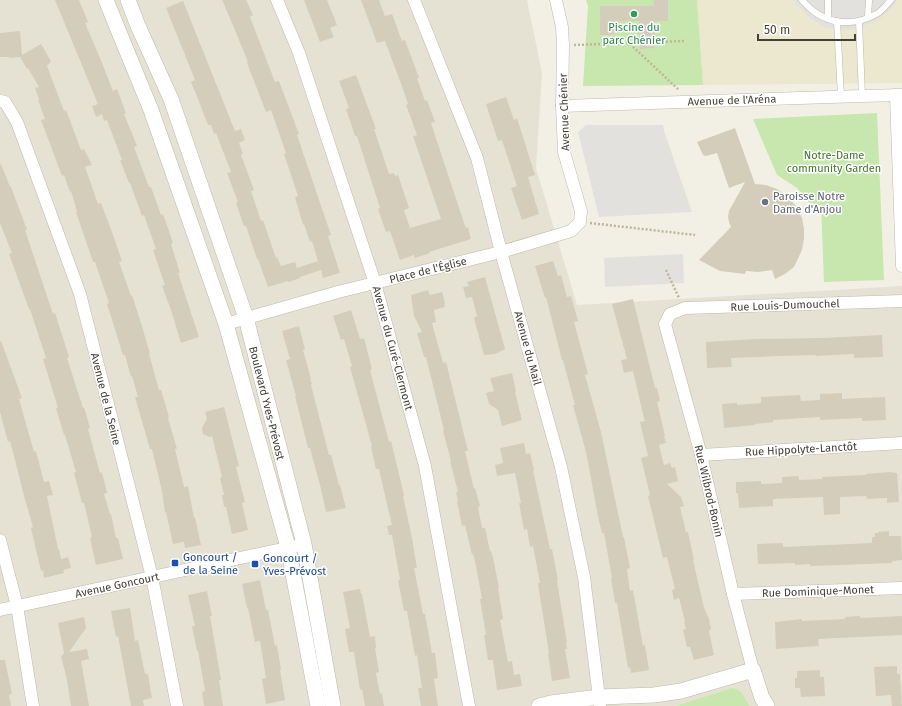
<svg xmlns="http://www.w3.org/2000/svg" width="902" height="706" viewBox="0 0 902 706" font-family="'Fira Sans',sans-serif">
<rect width="100%" height="100%" fill="#f2f0e5"/>
<path fill="#e6e2d3" d="M0 0H527L542 73 536 168 577 305 902 286V706H0Z"/>
<path fill="#ece7cf" d="M697 0H902V83L703 85Z"/>
<g fill="#c7e7ae">
<path d="M586 0H697L703 85 583 86 588 6Z"/>
<path d="M877 113 884 280 824 282 821 205 812 206 797 188 777 175 753 119Z"/>
<path d="M733 688C743 690 744 698 749 706H676L729 689Z"/>
</g>
<g fill="#e3e1dd">
<path d="M794 0H896L895 4 877 21 850 30 826 28 811 19 797 5Z"/>
<path d="M586 125H663L664 131 692 212 599 217 578 132Z"/>
<path d="M683 254 684 283 605 287 604 258Z"/>
</g>
<g fill="#d4cdbb">
<path d="M55 0H79L88 22 85 23 100 58 113 91 117 89 126 113 124 114 137 146 134 147 149 187H151L161 215 163 214 173 243 171 244 180 273H178L199 337 181 343 171 310 162 286 165 285 153 250 156 249 144 215 142 216 130 183H129L120 160H122L107 120 104 121 102 114 96 117 92 106 98 104Z"/>
<path d="M222 0H246L253 15 250 17 275 82 279 81 299 134 297 135 331 235 328 236 340 273 323 278 321 270 300 277V278L289 282 288 281 268 287 258 259H257L246 226H244L236 203 238 202 227 173 231 172 216 133 214 134 211 125H208L198 99 191 82 195 80 166 8 183 1 235 131 241 129 245 140 239 143 243 154 241 155 254 190 251 191 261 221 263 220 276 258 277 257 281 266 295 262 297 268 318 261 312 241 310 242 304 224 303 225 295 197 298 196 284 154 286 153 271 110 266 112 247 63 248 62 232 23Z"/>
<path d="M304 0H327L337 25 330 28 334 37 320 42Z"/>
<path d="M361 0H379L385 16 392 14 402 41 405 40 419 78H417L425 101 427 100 435 122 431 123 463 220 466 228 468 227 471 239 429 252 430 253 415 258 414 255 400 260 390 231 386 232 378 209 380 208 357 136H355L346 109 349 108 339 81 356 75 376 129H374L389 174 394 173 395 176 398 175 409 208 404 210 410 228 441 219 413 136 417 135 406 105 408 104 403 89 385 41 377 43Z"/>
<path d="M654 0H668V21H655V48L640 49 639 21H614V35H600V6H654Z"/>
<path d="M20 31 22 55 41 44 51 61 47 66 64 111 66 110 81 150 84 149 92 165 85 167 98 204 101 203 112 232 122 261 119 262 131 296 132 295 141 323 150 354H149L159 390H161L169 417 168 418 177 449H175L184 487 188 486 194 518 195 517 201 545 185 548 184 542 173 544 166 512 165 513 162 491 152 449H150L135 397H138L132 376 131 377 125 355H123L107 304 109 303 95 262H93L76 212 77 211 71 191 70 192 64 175 62 176 41 120 45 119 38 100 39 99 35 88 39 87 28 68 27 69 20 57 9 58V57H0V33Z"/>
<path d="M506 97 514 120 517 118 535 175 528 177 539 214 522 220 511 188 517 186 502 140 498 141 486 104Z"/>
<path d="M735 128 755 184 766 185 777 189 788 197 796 206 802 218 804 229V239L802 250 794 267 785 274 775 279 772 270 758 272 746 271 745 274 720 271 699 260 731 227 729 222 728 217 729 211 745 182 729 188 717 153 706 156 703 155 697 142Z"/>
<path d="M1 164 10 187H11L27 230H25L53 314 55 313 69 357 67 358 83 408 84 407 90 428 88 429 100 473 102 472 107 493 104 494 110 514H111L116 538H118L123 559 96 565 90 538 92 537 84 503H82L74 473 76 472 65 435H64L56 408H58L43 359 46 358 30 309H29L9 254 12 253 0 223V165Z"/>
<path d="M553 261 558 276 561 275 567 297 571 296 578 321 574 322 588 374 585 375 601 432 623 537H624L630 568 627 569 630 591 633 590 643 646 645 645 649 670 631 673 630 667 628 668 617 603H615L611 578H612L604 533H602L599 521 586 452 573 405H575L563 360H562L546 297 545 298 535 266Z"/>
<path d="M485 277 505 349 495 354 484 355 474 318 477 316 472 297 466 298 463 287 469 286 467 282Z"/>
<path d="M428 290 430 295 442 292 445 303 444 304 445 307 434 310 436 322 432 323 443 363 446 362 468 451H465L474 489 475 488 480 506 478 507 482 528H485L490 551H491L493 557 499 588H498L503 619 500 620 508 662 512 661 514 675 520 674 522 686 497 690 493 660H488L484 635H486L480 599H482L475 561 473 554 472 555 465 525 462 526 457 501H458L456 492H458L450 461H451L443 431 444 430 426 357H424L417 333 422 332 414 316 411 295Z"/>
<path d="M633 299 655 388H657L660 401 657 402 665 436H664L666 443 659 445 664 465 670 463 672 468 675 467 678 481 667 484 681 497 684 506 680 507 686 532H688L694 560H693L704 608 710 621H709L711 629 709 631 714 655 694 660 690 647H687L683 630 686 629 684 622 685 621 679 598 674 600 672 590 675 589 667 557 663 558 648 496 650 495 641 458 648 456 640 422 645 421 642 410 633 371 624 373 621 360 627 359 612 304Z"/>
<path d="M351 310 360 339 364 338 372 369 370 370 389 442 391 441 404 495 403 496 412 538 417 568H414L423 614H425L432 653H435L438 678 434 679 438 706H421L418 688H422L417 655 415 656 407 611H404L398 580H400L392 535H389L387 526 392 525 386 500 379 469H376L371 447 372 446 350 367 352 366 344 339 341 340 333 316Z"/>
<path d="M299 326 305 349 303 350 311 379H310L312 384 311 385 329 455H331L339 485H340L346 508 326 512 321 489 310 448H308L295 396H296L286 360 290 359 282 331Z"/>
<path d="M882 335 883 357 854 358V354L816 356V355L779 356 731 358 732 367 707 368 706 342 755 339 824 338Z"/>
<path d="M1 341 22 398 19 399 34 452 36 451 44 482 49 481 53 495 47 496 58 549H59L61 559 68 557 71 568 63 570 64 573 44 578 43 570 41 571 31 528 33 527 24 496 14 456 10 441 8 442 0 412V342Z"/>
<path d="M512 373 516 391 515 392 522 420 502 426 498 410 489 404 486 393 494 391 490 378Z"/>
<path d="M842 393V399L885 397 886 420 862 421V418L820 420V417L773 420V422L755 424V425L724 428 722 404 737 403V405L761 403V397L800 395 801 401 820 400V394Z"/>
<path d="M224 407 239 466 236 467 245 502 242 503 248 530 232 534 226 507H224L222 495H224L220 478 222 477 212 436 209 437 203 434 202 428 207 419 205 412Z"/>
<path d="M524 443 526 454 530 453 534 470H533L550 549H552L558 580 557 581 567 643H566L567 649H565L570 678 552 681 548 653H549L539 591 538 583H540L533 546 530 547 527 529 524 530 519 503H521L515 473 497 476 495 465 503 463 500 448Z"/>
<path d="M890 472 897 473 899 502 887 503V498L867 499 866 496 840 497V514L824 515 823 497 773 499V506L739 508 738 493H736V482L761 481V484L782 483V477L798 476 799 480 822 479V477L866 475V474Z"/>
<path d="M889 531V536H901L902 560 892 561V563L842 565 810 566V564L795 565V563L758 564 757 544 783 543V547L872 543V537H875V533H878V532Z"/>
<path d="M260 580 266 610H268L275 646 277 645 281 670H280L285 700 266 704 262 679 266 678 260 641 255 642 248 608H247L242 584Z"/>
<path d="M360 589 361 594H362L370 637 375 636 376 648H375L379 672 376 673 380 694 382 693 384 706H365L362 689 360 690 354 652H349L345 629 350 628 343 592Z"/>
<path d="M207 591 212 616H210L221 680H219L223 706H204L202 692 205 691 198 651H197L192 626H195L188 595Z"/>
<path d="M130 608 135 641 138 640 145 674H148L152 698 143 700 144 706H131L118 636 116 637 111 611Z"/>
<path d="M860 616V618L902 616V635L818 639 819 646 776 649 775 622 802 619V621L845 619V617Z"/>
<path d="M84 617 86 628 69 652 87 649 89 659 81 661 89 706H71L67 680 61 656 63 655V654L64 653 58 623Z"/>
<path d="M0 660H5L12 694 9 695 11 706H0Z"/>
<path d="M897 666V674H900L902 706H892L891 695 876 696 874 667Z"/>
<path d="M820 670V677H824L825 696 801 697 800 688H795V678H797V671Z"/>
</g>
<g fill="none" stroke-linecap="round" stroke-linejoin="round">
<defs>
<g id="service">
<path d="M802 0C822 24 851 29 878 13 883 10 887 4 891 0"/>
<path d="M828 0V19"/>
<path d="M868 17 869 0"/>
<path d="M837 21 841 97"/>
<path d="M859 21 862 96"/>
</g>
<g id="minor">
<path d="M277 0 299 53 375 283 425 466 469 706"/>
<path d="M414 0 477 158 501 252 561 467 584 577 600 706"/>
<path d="M896 95 902 266"/>
<path d="M0 101 5 102 17 122 80 294 152 577 177 706"/>
<path d="M562 106 862 96 902 95"/>
<path d="M226 324 338 292 501 252 571 231 580 222 581 211 564 152 562 106 563 45 562 27 556 0"/>
<path d="M701 455 902 443"/>
<path d="M0 540 17 606 33 706"/>
<path d="M733 594 902 588"/>
<path d="M0 610 296 546"/>
<path d="M753 670 733 594 701 455 665 324 670 314 685 308 902 301"/>
</g>
<g id="tertiary">
<path d="M106 0 119 32 151 110 226 324 288 547 318 706"/>
<path d="M128 0 138 26 171 99 246 318 304 544 333 706"/>
<path d="M539 706 551 703 599 697 654 695 681 691 753 670 762 698 767 706"/>
</g>
</defs>
<use href="#service" stroke="#beb9a8" stroke-width="7"/>
<use href="#minor" stroke="#beb9a8" stroke-width="13"/>
<use href="#tertiary" stroke="#beb9a8" stroke-width="16"/>
<g stroke="#bfb699" stroke-width="2.5" stroke-dasharray="2 2" stroke-linecap="butt">
<path d="M630 44 679 90"/>
<path d="M574 45 684 41"/>
<path d="M590 223 695 235"/>
<path d="M666 270 679 298"/>
</g>
<use href="#service" stroke="#fff" stroke-width="6"/>
<use href="#minor" stroke="#fff" stroke-width="12"/>
<use href="#tertiary" stroke="#fff" stroke-width="15"/>
</g>
<circle fill="#2e9e5b" stroke="#fff" stroke-width="1.5" cx="634" cy="14" r="4"/>
<circle fill="#6b7280" stroke="#fff" stroke-width="1.5" cx="765" cy="202" r="4"/>
<g fill="#1a4fb4" stroke="#fff" stroke-width="1.5">
<rect x="171" y="559" width="8" height="8" rx="2"/>
<rect x="251" y="560" width="8" height="8" rx="2"/>
</g>
<g text-anchor="middle" stroke-width="3" stroke-linejoin="round" paint-order="stroke">
<g font-size="11" fill="#27864d" stroke="#fff">
<text x="634" y="31">Piscine du<tspan x="634" dy="13">parc Chénier</tspan></text>
</g>
<g font-size="11" fill="#454035" stroke="#fff">
<text transform="translate(732 100) rotate(-2)" y="4">Avenue de l'Aréna</text>
<text transform="translate(564 112) rotate(-92)" y="4">Avenue Chénier</text>
<text transform="translate(428 270) rotate(-14)" y="4">Place de l'Église</text>
<text transform="translate(785 305) rotate(-2)" y="4">Rue Louis-Dumouchel</text>
<text transform="translate(393 348) rotate(75)" y="4">Avenue du Curé-Clermont</text>
<text transform="translate(528 348) rotate(75)" y="4">Avenue du Mail</text>
<text transform="translate(106 399) rotate(76)" y="4">Avenue de la Seine</text>
<text transform="translate(267 403) rotate(76)" y="4">Boulevard Yves-Prévost</text>
<text transform="translate(801 449) rotate(-3)" y="4">Rue Hippolyte-Lanctôt</text>
<text transform="translate(709 491) rotate(77)" y="4">Rue Wilbrod-Bonin</text>
<text transform="translate(117 585) rotate(-12)" y="4">Avenue Goncourt</text>
<text transform="translate(818 591) rotate(-2)" y="4">Rue Dominique-Monet</text>
</g>
<g font-size="11" fill="#3d7629" stroke="#fff">
<text x="834" y="159">Notre-Dame<tspan x="834" dy="13">community Garden</tspan></text>
</g>
<g font-size="11" fill="#5b616d" stroke="#fff" text-anchor="start">
<text x="773" y="200">Paroisse Notre<tspan x="773" dy="13">Dame d'Anjou</tspan></text>
</g>
<g font-size="11" fill="#164399" stroke="#fff" text-anchor="start">
<text x="183" y="561">Goncourt /<tspan x="183" dy="13">de la Seine</tspan></text>
<text x="263" y="562">Goncourt /<tspan x="263" dy="13">Yves-Prévost</tspan></text>
</g>
</g>
<path d="M758 34v6h97v-6" fill="none" stroke="#454035" stroke-width="2"/>
<text x="764" y="34" font-size="12" fill="#454035" stroke="#ffffff" stroke-width="3" paint-order="stroke">50 m</text>
</svg>
